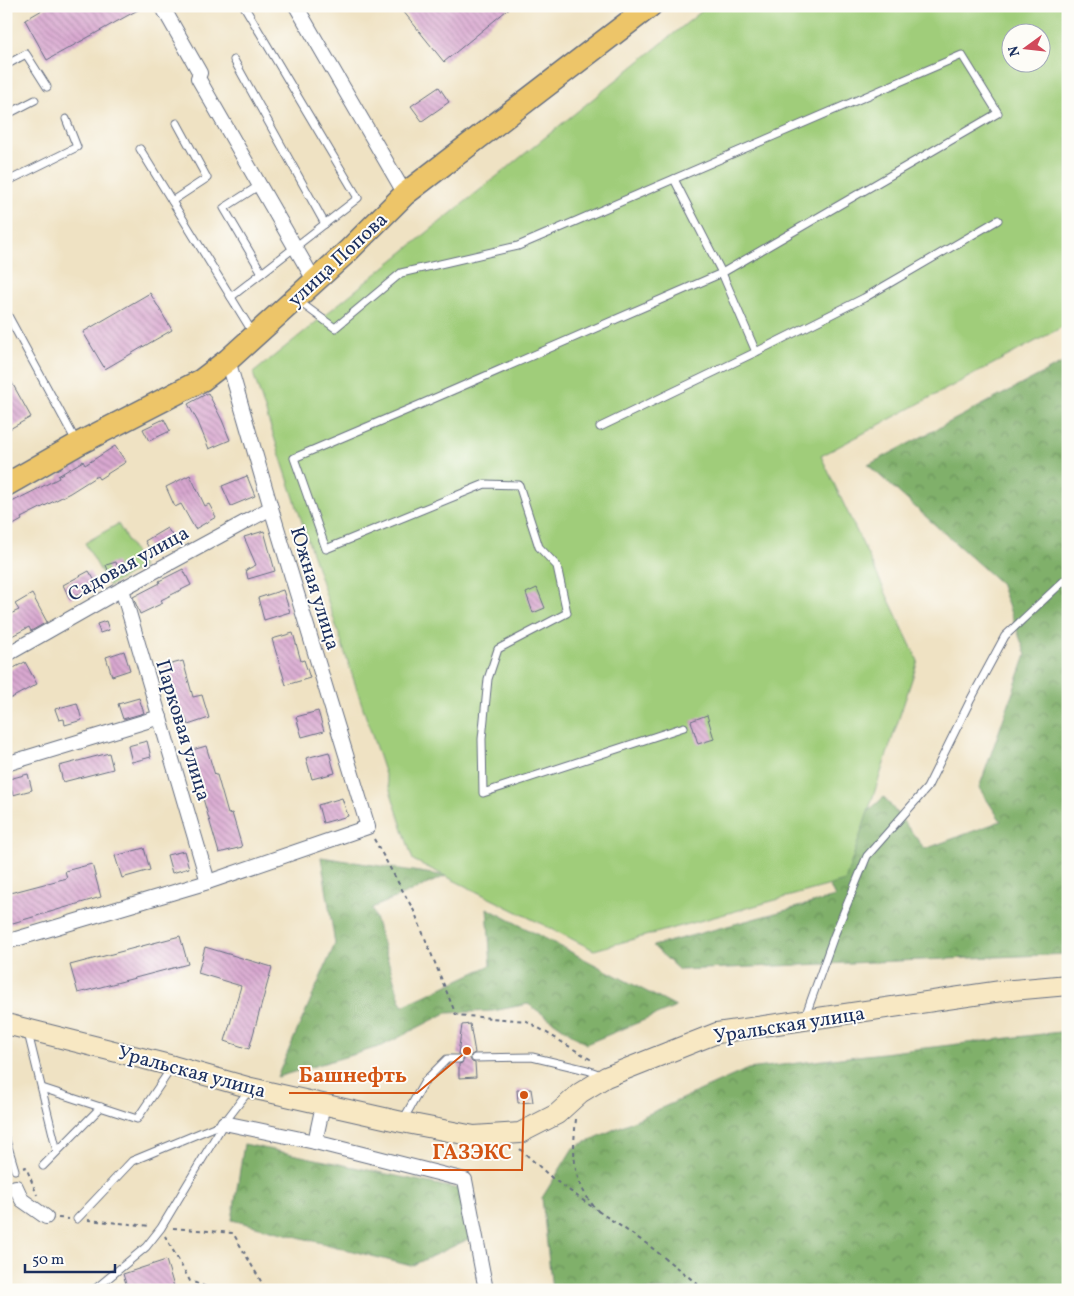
<svg xmlns="http://www.w3.org/2000/svg" width="1074" height="1296" viewBox="0 0 1074 1296" font-family="Vollkorn,serif">
<defs>
<pattern id="forest-crowns" width="20" height="18" patternUnits="userSpaceOnUse" patternTransform="scale(1.25)"><rect width="20" height="18" fill="#80b06a"/><path d="M2 6a3 3 0 1 1 6 0M12 15a3 3 0 1 1 6 0" fill="none" stroke="#68905a"/></pattern>
<pattern id="building-back-hatch" width="6" height="6" patternUnits="userSpaceOnUse" patternTransform="scale(1.25)"><rect width="6" height="6" fill="#d9a8d0"/><path d="M-1 5l2 2M0 0l6 6M5-1l2 2" fill="none" stroke="#af89ac"/></pattern>
</defs>
<rect width="100%" height="100%" fill="#fdfcf7"/>
<filter id="ink" filterUnits="userSpaceOnUse"><feTurbulence type="fractalNoise" baseFrequency=".02" numOctaves="2"/><feDisplacementMap in="SourceGraphic" scale="10" xChannelSelector="R" yChannelSelector="G"/><feConvolveMatrix kernelMatrix="1 2 1 2 8 2 1 2 1" color-interpolation-filters="sRGB"/></filter>
<filter id="wash" filterUnits="userSpaceOnUse"><feTurbulence type="fractalNoise" baseFrequency=".0096" numOctaves="4" result="noise"/><feDisplacementMap in="SourceGraphic" scale="20" xChannelSelector="R" yChannelSelector="G"/><feGaussianBlur stdDeviation="1.12" result="paint"/><feColorMatrix in="noise" values="0 0 0 0 0 0 0 0 0 0 0 0 0 0 0 0 0 1.4 0 .05"/><feComposite in="paint" operator="in"/></filter>
<g filter="url(#wash)">
<rect width="100%" height="100%" fill="#efe2c3"/>
<g fill="url(#forest-crowns)" stroke="#4e7064">
<path d="M1068 360V954L679 970 653 946 835 897 816 857 884 797 925 849 1001 821 979 788 1026 655 1000 583 868 465Z"/>
<path d="M321 857 446 876 372 908 402 1006 491 965 487 908 676 1007 586 1044 528 1004 493 1011 446 1013 382 1046 277 1077 335 944Z"/>
<path d="M1068 1031V1290H552L542 1198 573 1148 748 1069Z"/>
<path d="M244 1144 468 1191 471 1238 411 1266 232 1220Z"/>
</g>
<g fill="#a0cd7a" stroke="#5e7e6c" fill-rule="evenodd">
<path d="M708 6H1068V324L821 456 918 661 845 881 594 950 413 860 253 373ZM1012 32H1042V62H1012Z"/>
<path d="M118 524 143 567 109 586 85 543Z"/>
</g>
<g id="blocks">
<g fill="url(#building-back-hatch)">
<path d="M49 6H145L47 60 25 20Z"/>
<path d="M399 6H512L444 62Z"/>
<path d="M439 87 449 102 422 121 411 106Z"/>
<path d="M150 293 172 330 105 369 83 332Z"/>
<path d="M6 372 31 417 6 431Z"/>
<path d="M208 393 222 420 230 440 209 449 198 422 188 404Z"/>
<path d="M164 419 170 431 149 441 143 429Z"/>
<path d="M115 446 126 462 99 479 97 476 70 493 21 518 22 520 6 529V505L59 478 58 476 83 461 85 465Z"/>
<path d="M190 475 205 506 209 504 216 517 195 529 181 504 175 507 166 487Z"/>
<path d="M247 476 255 496 231 506 222 486Z"/>
<path d="M167 528 175 539 152 553 145 541Z"/>
<path d="M264 531 275 571 248 579 246 570 256 565 244 537Z"/>
<path d="M116 562 119 571 110 575 106 565Z"/>
<path d="M183 569 191 585 161 600 163 603 140 614 133 597 160 583 159 581Z"/>
<path d="M89 571 97 584 70 599 63 585Z"/>
<path d="M537 588 545 608 533 613 526 593Z"/>
<path d="M283 590 290 612 264 620 258 598Z"/>
<path d="M32 594 47 622 31 631 29 627 6 639V616L19 610 15 604Z"/>
<path d="M106 621 109 630 100 633 97 624Z"/>
<path d="M293 633 301 661 304 660 310 678 286 685 272 639Z"/>
<path d="M124 651 130 670 112 676 106 657Z"/>
<path d="M183 661 193 697 202 695 209 718 188 725 184 714 177 716 164 666Z"/>
<path d="M25 662 37 684 6 701V672Z"/>
<path d="M139 698 144 713 123 719 118 704Z"/>
<path d="M77 703 82 720 65 725 64 719 59 720 55 709Z"/>
<path d="M318 711 324 731 302 737 296 717Z"/>
<path d="M707 715 714 739 698 744 691 721Z"/>
<path d="M147 741 151 757 132 762 128 746Z"/>
<path d="M206 746 215 775H217L228 814 232 813 242 847 219 853 189 751Z"/>
<path d="M329 752 335 773 312 779 306 758Z"/>
<path d="M109 753 113 769 63 782 59 766Z"/>
<path d="M28 774 32 790 13 795 9 779Z"/>
<path d="M342 798 348 816 323 823 318 805Z"/>
<path d="M144 848 150 870 122 878 115 856Z"/>
<path d="M184 851 189 868 172 873 167 855Z"/>
<path d="M92 864 101 897 6 925V894L67 878 65 871Z"/>
<path d="M180 936 188 964 78 993 70 965Z"/>
<path d="M205 947 272 967 249 1049 225 1041 241 986 198 973Z"/>
<path d="M470 1024 475 1053 471 1055 470 1059 472 1062 475 1063 476 1077 459 1078V1064L462 1063 464 1059 463 1056 458 1054 462 1025Z"/>
<path d="M531 1089 533 1102 518 1103 517 1090Z"/>
<path d="M166 1260 175 1290H128L123 1274Z"/>
</g>
</g>
</g>
<g filter="url(#ink)">
<use href="#blocks" fill-opacity="0" stroke="#656e81" stroke-width="1"/>
<g fill="none" stroke-linecap="round" stroke-linejoin="round">
<defs>
<g id="lane">
<path d="M234 60 325 224"/>
<path d="M6 65 26 54 47 87"/>
<path d="M6 115 35 100"/>
<path d="M140 149 253 333"/>
<path d="M6 182 77 147 66 119"/>
<path d="M260 185 224 208 262 273"/>
<path d="M172 201 207 178 177 123"/>
<path d="M231 297 358 198 244 6"/>
<path d="M297 300 335 328 401 273 518 246 962 55 998 113 722 273 419 405 294 458 326 549 485 484 519 485 539 547 557 566 567 613 498 649 488 679 482 739 483 793 684 727"/>
<path d="M6 312 76 441"/>
<path d="M756 352 864 298 998 220"/>
<path d="M600 427 756 352 722 273 674 179"/>
<path d="M805 1017 834 936 867 856 927 788 971 699 1005 636 1068 577"/>
<path d="M28 1033 57 1151"/>
<path d="M475 1058 532 1057 587 1070 601 1075"/>
<path d="M42 1088 137 1119 172 1067"/>
<path d="M403 1120 425 1081 447 1059H459"/>
<path d="M6 1140 15 1170"/>
<path d="M43 1166 101 1107"/>
<path d="M77 1219 132 1161 224 1123"/>
<path d="M94 1290 146 1247 161 1228 224 1123 250 1089"/>
</g>
<g id="street">
<path d="M162 6 200 73 198 78 314 280"/>
<path d="M296 6 405 194"/>
<path d="M122 589 208 882"/>
<path d="M6 655 122 589 271 508"/>
<path d="M6 764 160 717"/>
<path d="M6 942 208 882 368 827 271 508 228 360"/>
<path d="M224 1123 315 1142 323 1105"/>
<path d="M315 1142 465 1180 486 1290"/>
<path d="M6 1190 16 1187 22 1200 46 1217"/>
</g>
<path id="secondary" d="M6 1024 173 1066 251 1088 402 1122 474 1136 520 1133 557 1114 580 1093 606 1077 717 1033 1001 991 1068 985"/>
<path id="primary" d="M6 485 78 444 202 380 228 360 348 251 405 194 650 6"/>
</defs>
<use href="#lane" stroke="#656e81" stroke-width="9"/>
<use href="#street" stroke="#656e81" stroke-width="16"/>
<use href="#secondary" stroke="#656e81" stroke-width="22"/>
<use href="#primary" stroke="#656e81" stroke-width="25"/>
<g stroke="#656e81" stroke-width="2" stroke-dasharray="4 4" stroke-linecap="butt">
<path d="M374 839 414 911 456 1015 527 1021 590 1059 589 1061"/>
<path d="M576 1119C572 1156 572 1184 599 1212"/>
<path d="M520 1149 552 1178 595 1209"/>
<path d="M23 1168 26 1167 37 1195"/>
<path d="M598 1211 647 1244 705 1290"/>
<path d="M58 1218 69 1219"/>
<path d="M88 1220 151 1226"/>
<path d="M173 1228 233 1233 266 1290"/>
<path d="M165 1236 190 1281 215 1290"/>
</g>
<use href="#lane" stroke="#fff" stroke-width="7"/>
<use href="#street" stroke="#fff" stroke-width="14"/>
<use href="#secondary" stroke="#f8e8c3" stroke-width="20"/>
<use href="#primary" stroke="#edc569" stroke-width="22"/>
</g>
</g>
<g text-anchor="middle" stroke-width="4" stroke-linejoin="round" paint-order="stroke">
<g font-size="20" fill="#1b2f5e" stroke="#fdfcf7">
<text transform="translate(337 259) rotate(-43)" y="7">улица Попова</text>
<text transform="translate(128 563) rotate(-29)" y="7">Садовая улица</text>
<text transform="translate(316 588) rotate(73)" y="7">Южная улица</text>
<text transform="translate(184 730) rotate(73)" y="7">Парковая улица</text>
<text transform="translate(789 1024) rotate(-9)" y="7">Уральская улица</text>
<text transform="translate(192 1071) rotate(15)" y="7">Уральская улица</text>
</g>
</g>
<path fill="none" stroke="#d45514" stroke-width="2" d="M467 1051L417 1093H289M524 1095L522 1170H422"/>
<g fill="#d45514" stroke="#fdfcf7" stroke-width="2">
<circle cx="467" cy="1051" r="5"/>
<circle cx="524" cy="1095" r="5"/>
</g>
<g font-size="21" text-anchor="middle" font-weight="bold" fill="#d45514" stroke="#fdfcf7" stroke-width="4" stroke-linejoin="round" paint-order="stroke">
<text x="353" y="1082">Башнефть</text>
<text x="472" y="1159">ГАЗЭКС</text>
</g>
<rect width="1074" height="1296" fill="none" stroke="#fdfcf7" stroke-width="25"/>
<g transform="translate(1026 48) rotate(255)"><circle r="24" fill="#fdfcf7" stroke="#a3aaba"/>
<path d="M0-4L9 19L0 12L-9 19Z" fill="#d1495b"/>
<text y="-8" font-size="14" font-weight="bold" text-anchor="middle" fill="#1b2f5e">N</text>
</g>
<path d="M25 1264v8h90v-8" fill="none" stroke="#1b2f5e" stroke-width="2.5"/>
<text x="32" y="1264" font-size="15" fill="#1b2f5e" stroke="#fdfcf7" stroke-width="4" paint-order="stroke">50 m</text>
</svg>
